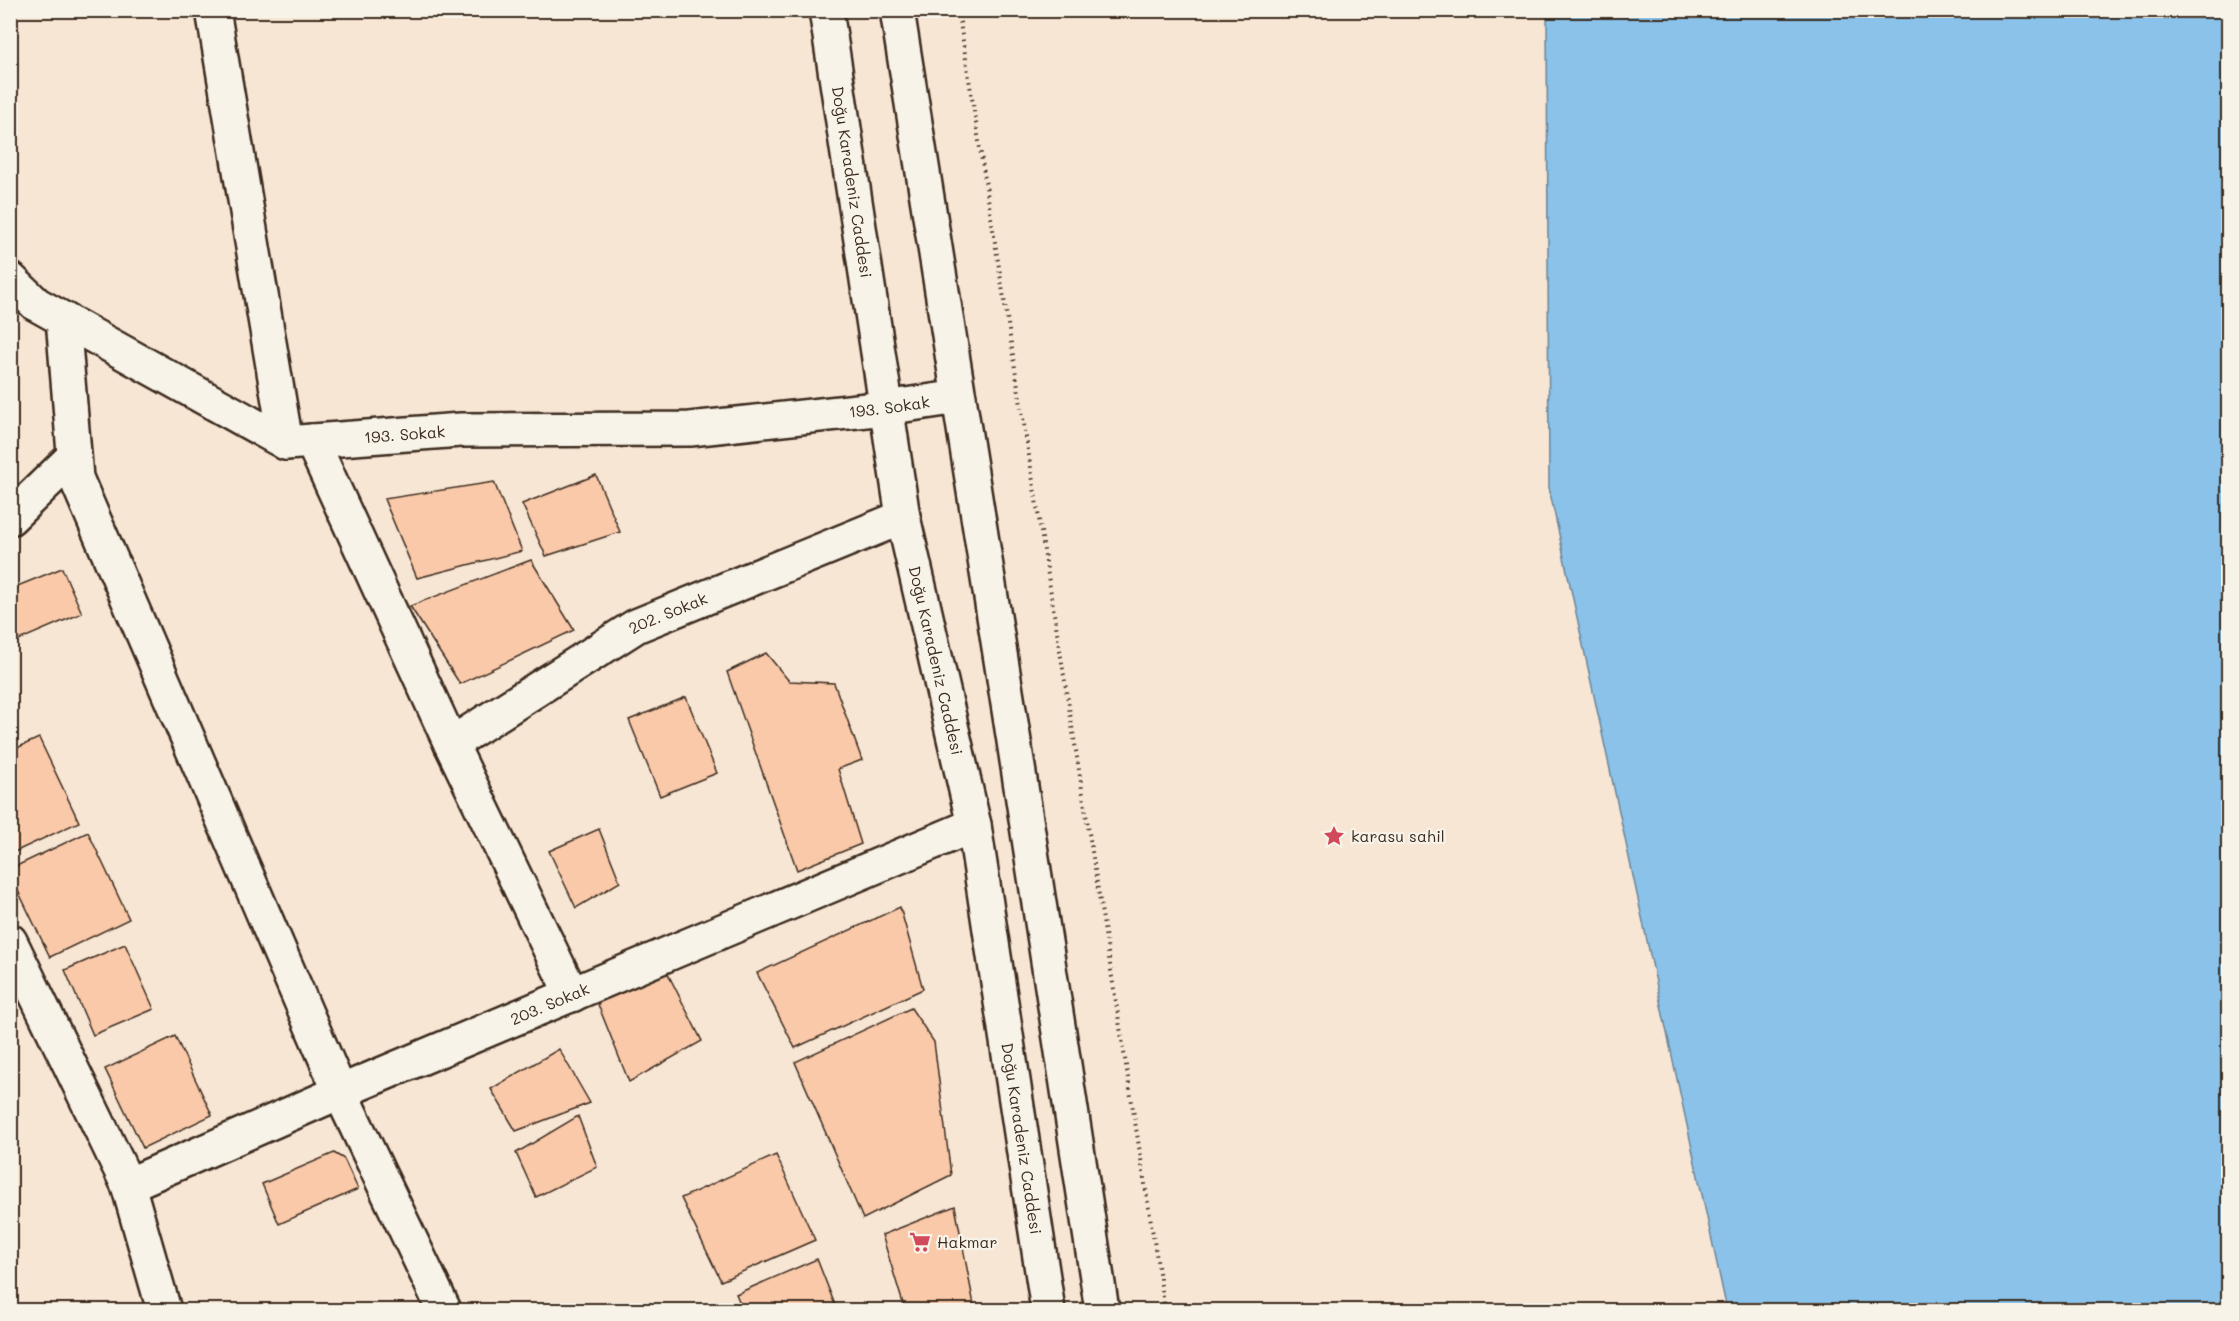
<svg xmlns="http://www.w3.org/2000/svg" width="2239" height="1321" viewBox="0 0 2239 1321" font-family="Mali,sans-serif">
<rect width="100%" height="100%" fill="#f8e6d5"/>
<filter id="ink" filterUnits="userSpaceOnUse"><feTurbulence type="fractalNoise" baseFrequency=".0167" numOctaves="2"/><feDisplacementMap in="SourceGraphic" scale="12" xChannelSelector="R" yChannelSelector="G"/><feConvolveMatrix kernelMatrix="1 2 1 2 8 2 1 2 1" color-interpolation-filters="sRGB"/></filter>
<g filter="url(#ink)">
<path fill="#8ac2e9" stroke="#6a8598" stroke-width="1.5" d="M1547 11H2228V1310H1727L1549 488Z"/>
<g fill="#f9c9a9" stroke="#3b2a1e" stroke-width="1.5">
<path d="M596 475 620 532 546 556 522 504Z"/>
<path d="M494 482 522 551 417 578 384 499Z"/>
<path d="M531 560 574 630 460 684 410 606Z"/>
<path d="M62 568 82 613 12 643 10 589Z"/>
<path d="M766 653 789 681 834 683 862 760 838 769 861 844 797 870 727 672Z"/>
<path d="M686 697 717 773 660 796 629 720Z"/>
<path d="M39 738 79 822 10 854V751Z"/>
<path d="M599 829 620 882 576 908 549 851Z"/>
<path d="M88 832 129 919 50 957 10 874V869Z"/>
<path d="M900 907 923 989 795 1048 757 973Z"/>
<path d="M125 944 154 1009 93 1035 65 970Z"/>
<path d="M667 972 702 1041 629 1082 597 1002Z"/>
<path d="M911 1008 934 1042 951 1175 863 1219 795 1062Z"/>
<path d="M175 1036 212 1115 143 1148 105 1069Z"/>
<path d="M559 1049 590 1103 516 1131 491 1089Z"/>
<path d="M578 1116 597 1167 536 1197 516 1153Z"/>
<path d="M334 1153 344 1159 358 1189 279 1224 262 1184Z"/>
<path d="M776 1155 815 1240 721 1281 681 1198Z"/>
<path d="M955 1206 975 1310H905L882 1235Z"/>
<path d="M817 1259 837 1310H743L736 1294Z"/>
</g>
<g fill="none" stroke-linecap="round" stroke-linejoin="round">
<defs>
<g id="minor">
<path id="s1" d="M213 10 286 443 461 430 690 429 885 408 959 397"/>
<path d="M10 279 36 304 286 443"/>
<path d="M63 319 76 478 340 1092 444 1310"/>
<path d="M312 441 451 744 572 995"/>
<path d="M10 518 74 456"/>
<path id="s2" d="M451 744 636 626 903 517"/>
<path d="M10 941 128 1185 164 1310"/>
<path id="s3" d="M128 1185 340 1092 974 825"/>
</g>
<g id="major">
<path id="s4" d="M826 10 903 517 974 825 1048 1310"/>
<path d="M897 10 1013 735 1102 1310"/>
</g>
</defs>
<use href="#minor" stroke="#3b2a1e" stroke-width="38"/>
<use href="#major" stroke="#3b2a1e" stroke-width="38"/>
<path stroke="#3b2a1e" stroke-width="4" stroke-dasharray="1.5 4.5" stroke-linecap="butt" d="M958 10 1165 1310"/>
<use href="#minor" stroke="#f7f3e8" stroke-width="33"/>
<use href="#major" stroke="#f7f3e8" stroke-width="33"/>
</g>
</g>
<defs>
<symbol id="sight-bare" viewBox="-9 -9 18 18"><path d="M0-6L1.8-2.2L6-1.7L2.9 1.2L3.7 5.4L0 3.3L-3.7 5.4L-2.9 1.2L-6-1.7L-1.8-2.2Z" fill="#d1495b" stroke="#f7f3e8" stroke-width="2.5" paint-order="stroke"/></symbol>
<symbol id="supermarket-bare" viewBox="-9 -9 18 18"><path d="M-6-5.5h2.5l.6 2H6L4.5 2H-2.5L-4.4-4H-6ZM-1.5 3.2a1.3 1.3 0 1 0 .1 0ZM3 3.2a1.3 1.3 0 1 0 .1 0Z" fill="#d1495b" stroke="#f7f3e8" stroke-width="2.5" paint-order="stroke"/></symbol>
</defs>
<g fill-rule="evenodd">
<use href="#sight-bare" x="1319" y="821" width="30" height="30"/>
<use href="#supermarket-bare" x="905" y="1227" width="30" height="30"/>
</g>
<g text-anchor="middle" stroke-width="4.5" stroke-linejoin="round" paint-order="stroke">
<g font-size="16" fill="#3b2a1e" stroke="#f7f3e8">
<text dy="6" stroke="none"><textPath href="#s4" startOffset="174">Doğu Karadeniz Caddesi</textPath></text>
<text dy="6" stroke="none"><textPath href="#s1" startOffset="1044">193. Sokak</textPath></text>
<text dy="6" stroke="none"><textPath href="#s1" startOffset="558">193. Sokak</textPath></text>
<text dy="6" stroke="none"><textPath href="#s2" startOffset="254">202. Sokak</textPath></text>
<text dy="6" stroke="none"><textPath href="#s4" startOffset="660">Doğu Karadeniz Caddesi</textPath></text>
<text dy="6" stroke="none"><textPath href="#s3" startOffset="459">203. Sokak</textPath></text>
<text dy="6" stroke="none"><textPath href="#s4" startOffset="1146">Doğu Karadeniz Caddesi</textPath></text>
</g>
<g font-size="16" fill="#3b2a1e" stroke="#f7f3e8" text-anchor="start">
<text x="1351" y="842">karasu sahil</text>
<text x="937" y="1248">Hakmar</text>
</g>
</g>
<rect width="2239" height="1321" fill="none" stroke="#f7f3e8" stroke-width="36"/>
<rect x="18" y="18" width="2203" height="1285" fill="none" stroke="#3b2a1e" stroke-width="2" filter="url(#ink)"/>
</svg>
